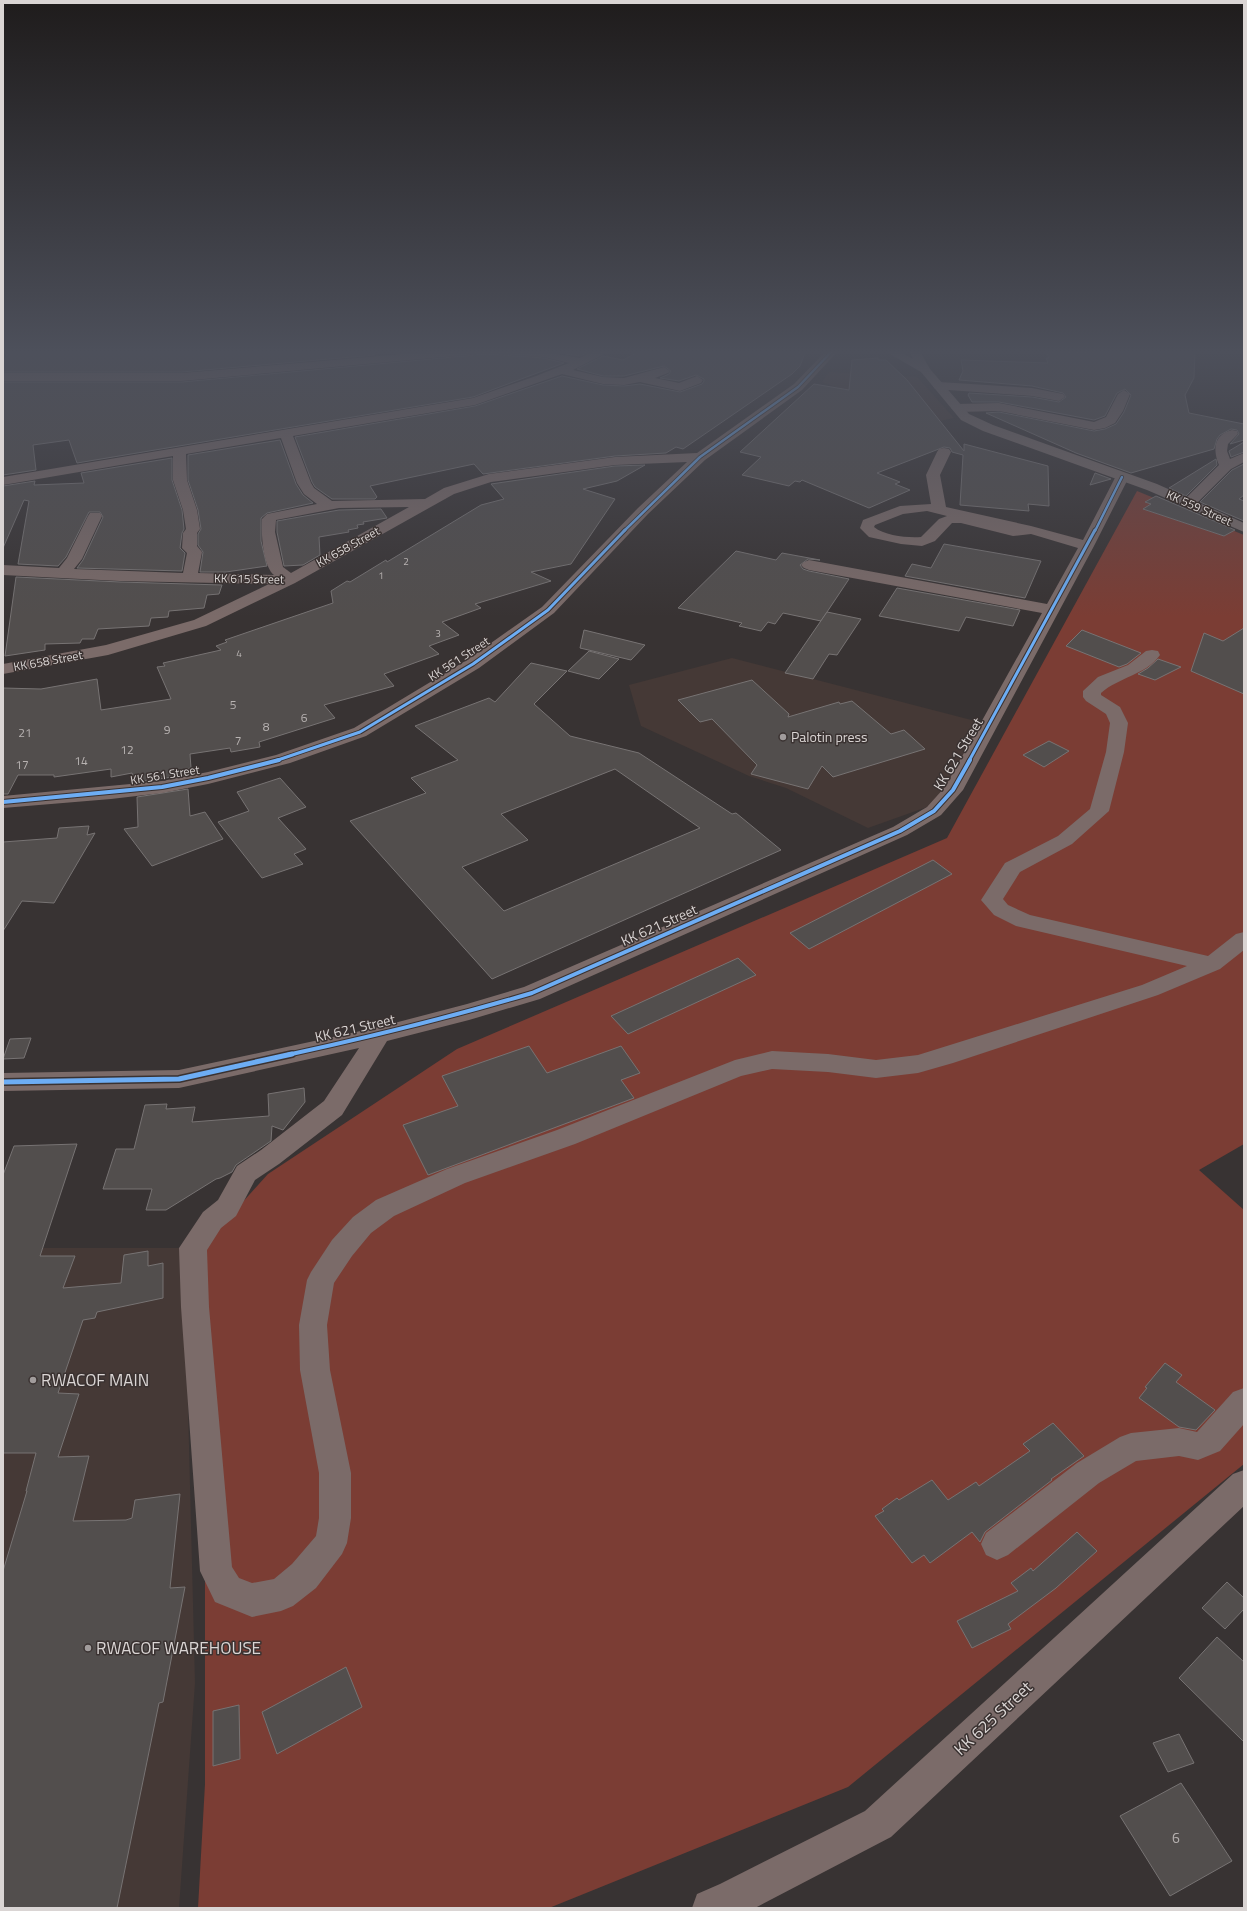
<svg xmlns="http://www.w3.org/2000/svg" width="1247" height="1911" viewBox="0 0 1247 1911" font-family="'Titillium Web',sans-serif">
<rect width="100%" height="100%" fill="#383333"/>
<g fill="#453936">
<path d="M829 372 917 377 954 418 935 422 822 382Z"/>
<path d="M732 658 983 723 941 802 868 828 786 788 749 776 641 726 629 685Z"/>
<path d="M3 1248H184L195 1683 179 1908H3Z"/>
</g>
<path fill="#7b3d34" d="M1137 491 1244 535V1144L1199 1170 1244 1210V1464L848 1787 549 1908H198L205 1784V1244L268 1174 457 1049 947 838Z"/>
<g fill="#524e4d" stroke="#777373" fill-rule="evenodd">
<path d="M9 350H372L375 355 182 372H3V364Z"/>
<path d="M539 350H573L587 353 580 356Z"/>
<path d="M642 350 683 351 692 350 706 354 709 350H765L805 353 800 366 792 374 683 449 676 447 666 453 615 456 483 474 474 464 370 486 377 497 375 499H332L315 487 312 482 295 437 475 406 562 376 603 385 624 386 640 384 680 392 702 384 704 381V379L696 375 679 381 660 378 669 374 671 371 664 366 624 376H603L577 369 603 356 623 360Z"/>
<path d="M1113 350H1195L1194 378 1185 395 1189 413 1244 424V440L1230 444 1239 434 1237 430 1231 429 1220 435 1217 439 1214 449 1131 473 1076 453 986 413 999 412 1094 431 1105 429 1116 424 1124 412 1131 395 1125 389 1117 393 1105 416 1094 420 999 402H972L968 395 969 393 1032 397 1059 402 1066 397 1063 393 1032 386 959 380 963 371 961 360 1048 363 1046 358H1049L1046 352 1113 353Z"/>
<path d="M486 354 544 358 564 363 473 397 77 463 69 440 33 445 36 470 3 475V382H182Z"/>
<path d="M878 358V360H886L907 380 964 451V444L1048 466 1049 506 1028 504 1029 511 960 505 963 455 952 452 950 448 944 447 877 473 900 482 895 484 910 490 869 508 802 480 800 482 795 481 789 486 742 475 761 457 740 452 814 384 849 390 852 360Z"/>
<path d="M280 440 296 484 303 495 313 503 267 513 261 518V541L267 566 226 572H200L203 552 198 545V534L201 529 198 510 188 480V455Z"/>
<path d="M1244 442V452L1231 457 1229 451Z"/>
<path d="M172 458V480L182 510 184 529 182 533 180 548 185 553 182 571 77 568 83 560 103 517 100 512H89L66 557 58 566 18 564 29 501 24 500 3 548V486L35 481 34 485 84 483 81 473Z"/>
<path d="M1216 459 1217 465 1186 496 1169 488Z"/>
<path d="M1244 464V495L1239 499 1244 501V521L1200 502 1232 470Z"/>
<path d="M645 465 617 481 583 489 615 499 571 564 531 572 551 581 475 604 481 608 442 622 459 635 429 646 439 654 384 674 394 686 324 705 335 718 259 742 260 747 231 752 230 748 190 754 191 768 186 769 187 775 137 782V777H133L132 773 111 777V769L54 777V775H18L8 794H3V688L41 689 97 679 101 710 171 699 157 667 165 666 163 663 221 650 216 646 227 642 225 640 333 603 331 591 347 581 350 582 386 560 387 562 481 505 504 499 491 484 615 466Z"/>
<path d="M1095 473 1111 479 1090 485Z"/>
<path d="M1156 496 1235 530 1224 536 1143 509 1151 504 1145 502Z"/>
<path d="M381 509 387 518 363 522 364 524 357 525 358 528 348 530 349 532 319 537 320 555 303 565 284 566 277 532V521L339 510Z"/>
<path d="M944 544 996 553 1041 561 1025 598 905 576 912 564 931 568Z"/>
<path d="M736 551 776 560 782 553 820 560 808 559 800 565 803 569 809 571 849 579 821 621 783 613 775 624 768 622 761 631 739 626 742 623 678 608Z"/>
<path d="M16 577 120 582 222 585 219 594 207 595 204 608 169 611 168 617 151 618 149 626 98 629 94 639H82L80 643 45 644V650L5 656Z"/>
<path d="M897 588 1020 610 1013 626 966 617 959 631 879 616Z"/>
<path d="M827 612 861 619 837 655 829 654 813 679 785 673Z"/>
<path d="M1244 628V694L1191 671 1204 633 1223 641Z"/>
<path d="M584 630 629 641 645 645 631 660 580 648Z"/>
<path d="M1082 630 1141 653 1127 664 1119 667 1066 646Z"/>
<path d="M589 651 619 659 599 679 568 671Z"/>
<path d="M1158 659 1181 667 1155 680 1138 674 1148 668Z"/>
<path d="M531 663 567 671 534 704 570 736 639 753 732 814 736 813 781 850 492 979 350 821 426 793 411 778 458 760 415 726 489 698 495 702ZM615 769 700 828 504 911 462 867 528 840 501 814Z"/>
<path d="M752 680 789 714 788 717 839 702 840 704 852 701 891 734 904 730 925 749 833 777 822 766 808 789 751 774 757 765 712 719 700 722 678 700Z"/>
<path d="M1049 741 1069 751 1044 767 1023 755Z"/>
<path d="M280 778 306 807 278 818 306 849 294 854 303 864 262 878 218 822 249 811 237 792Z"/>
<path d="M188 789 190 816 205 812 223 839 152 866 124 829 138 827 137 797Z"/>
<path d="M89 826 87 835 95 833 54 903 22 901 3 931V842L57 838 59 828Z"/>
<path d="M933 860 952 874 809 949 790 933Z"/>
<path d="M738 958 756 975 628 1034 611 1016Z"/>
<path d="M31 1038 24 1058 3 1059 10 1039Z"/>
<path d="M529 1046 547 1073 621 1046 640 1073 621 1080 634 1098 428 1175 403 1125 458 1106 442 1076Z"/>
<path d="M304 1088 305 1102 283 1130 272 1126 271 1141 236 1165 232 1172 220 1178 216 1179 166 1210H146L152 1189H103L116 1149H134L145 1105 167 1104 166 1109 195 1107 192 1122 269 1116 268 1094Z"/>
<path d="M77 1144 40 1256H75L63 1288 121 1283 124 1255 148 1251V1266L163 1263V1298L97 1312 95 1318 83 1320 58 1393 79 1394 58 1457 89 1456 73 1521 126 1520 132 1518 135 1500 180 1494 170 1588 185 1587 163 1702 159 1703 117 1908H3V1571L27 1491H26L36 1453H3V1175L14 1146Z"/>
<path d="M1165 1363 1182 1375 1176 1382 1215 1410 1196 1430 1179 1427 1139 1398 1147 1388 1145 1387Z"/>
<path d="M1053 1423 1084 1456 1051 1479 1052 1480 985 1532 980 1542 972 1532 930 1563 924 1555 912 1563 875 1516 884 1511 882 1509 897 1498 899 1500 932 1480 948 1500 976 1482 979 1486 1030 1451 1023 1444Z"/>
<path d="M1077 1532 1097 1551 1056 1588 1008 1624 1011 1629 972 1648 957 1621 1018 1591 1011 1583 1031 1568 1033 1571Z"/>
<path d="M1227 1582 1244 1598V1609L1225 1629 1202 1608Z"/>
<path d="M1217 1637 1244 1662V1742L1179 1678Z"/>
<path d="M346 1667 362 1707 277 1754 262 1712Z"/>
<path d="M239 1705 240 1759 213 1766V1711Z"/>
<path d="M1179 1734 1194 1763 1168 1772 1153 1743Z"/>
<path d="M1181 1783 1232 1861 1170 1896 1120 1816Z"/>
</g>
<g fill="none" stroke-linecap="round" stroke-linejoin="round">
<g fill="#7b6b69" fill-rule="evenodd">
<path d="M451 350H532L580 358 596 350H609L608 352 573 370 603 377 624 378 664 367 670 371 668 373 655 378 679 383 697 376 703 380 701 383 680 391 640 382 624 385 603 384 562 374 475 405 293 436 311 483 314 488 332 501 425 499 444 488 489 474 615 457 697 453 794 384 827 350H839L802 390 705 460 648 514 554 613 479 668 366 736 290 763 208 784 162 793 111 799 3 808V796L162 781 208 772 276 755 354 728 467 660 542 607 638 508 687 462 615 465 491 482 454 494 295 583 206 626 108 655 3 674V664L106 645 194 620 269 584 120 581 3 575V565L59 568 67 558 88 516 90 513H100L102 516 82 559 74 569 183 573 187 553 182 548 183 533 186 529 183 510 173 480V456L3 485V477L473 398 536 376 569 363 544 357 486 353 182 381H3V373H182ZM281 438 297 483 304 494 317 504 267 514 262 519C261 533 263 566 274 575L198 573 202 552 197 546V533L200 529 197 510 187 480 186 454ZM409 507 291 573 283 567 275 532 276 520 339 508Z"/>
<path d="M939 382 1032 388 1063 394 1065 397 1059 401 1032 396 935 389 933 386Z"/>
<path d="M1124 390 1130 394 1123 411 1115 423 1105 428 1094 430 999 411 957 412 951 408 957 404 999 403 1094 422 1106 417 1118 394Z"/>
<path d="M1232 430 1237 431 1238 434 1228 444 1227 451 1230 459 1244 453V462L1231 469 1194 506H1184L1182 503 1184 500 1219 465C1213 450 1213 435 1232 430Z"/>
<path d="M944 448 949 449 951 452 940 475 946 507 1031 526 1083 540 1117 474H1127L1129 477 1094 546 963 790 941 815 907 835 540 999 469 1020 387 1041 342 1115 279 1164 255 1180 236 1216 221 1228 207 1250 209 1307 232 1567 239 1578 252 1583 274 1579 292 1564 316 1536 319 1518V1473L300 1370 299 1325 307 1280 311 1272 332 1240 353 1217 376 1200 447 1169 557 1130 735 1060 772 1051 828 1054 876 1060 918 1055 1142 985 1187 966 1016 926 994 915 981 900 1005 863 1058 836 1090 809 1106 752 1110 723 1106 714 1086 701 1083 697V691L1098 677 1128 665 1146 651 1152 650 1158 651 1160 655C1146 675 1119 677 1101 693V695L1120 707 1128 723 1124 752 1109 811 1072 844 1020 872 1003 899 1008 905 1030 915 1208 956 1236 934 1244 932V950L1220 969 1158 995 953 1063 918 1073 876 1078 828 1072 772 1069 741 1076 575 1144 465 1183 394 1216 371 1233 352 1256 334 1283 327 1325 330 1370 351 1473V1518L347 1543 342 1554 316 1588 293 1606 281 1611 252 1617 215 1602 200 1571 181 1307 179 1248 203 1212 218 1200 237 1166 261 1150 324 1101 359 1048 179 1088 3 1091V1073L179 1070 379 1027 467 1004 524 987 893 827 927 807 945 787 1042 613 809 570 804 568 801 565 804 562 809 560 1047 604 1078 548 1031 534 1013 536 961 523H952L935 541 922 546 901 544 869 537 860 528 863 520 900 506 931 504 926 475 937 452 939 449ZM927 511 947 516 939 519 921 537C908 538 885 536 874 527L875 525 903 514Z"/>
<path d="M1244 1388V1424L1220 1451 1198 1460 1179 1456 1136 1461 1099 1483 1008 1555 997 1560 986 1555 981 1544 986 1533 1077 1463 1120 1437 1131 1433 1179 1428 1197 1432 1233 1392Z"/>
<path d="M1244 1470V1506L891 1837 755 1908H692L697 1894 720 1884 865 1811 1233 1474Z"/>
</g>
<path fill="#796c6a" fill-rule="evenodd" d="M883 350H897L913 359 909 350H919L930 369 969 414 993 425 1157 484 1244 523V532L1147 490 983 431 961 420 921 372Z"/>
<defs>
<g id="cycleway-far3">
<path d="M624 531 700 457 798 387 833 350"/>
<path d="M1095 531 1122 477"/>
</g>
<g id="cycleway-far2">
<path d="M275 761 360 732 473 664 548 610 625 530"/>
<path d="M969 761 1095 530"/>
</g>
<g id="cycleway-far1">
<path d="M3 802 162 787 208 778 279 760"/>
<path d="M287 1055C370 1037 451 1017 532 993L900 831 934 811 953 790 970 760"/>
</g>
<path id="cycleway" d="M3 1082 179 1079 292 1054"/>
</defs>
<use href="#cycleway-far3" stroke="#3a3231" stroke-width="4"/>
<use href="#cycleway-far2" stroke="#3a3231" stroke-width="5"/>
<use href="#cycleway-far1" stroke="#3a3231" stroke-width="6"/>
<use href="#cycleway" stroke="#3a3231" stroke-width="8"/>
<use href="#cycleway-far3" stroke="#6dadf4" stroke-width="2.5"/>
<use href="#cycleway-far2" stroke="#6dadf4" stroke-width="3"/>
<use href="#cycleway-far1" stroke="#6dadf4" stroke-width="4"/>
<use href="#cycleway" stroke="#6dadf4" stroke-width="5"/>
</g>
<linearGradient id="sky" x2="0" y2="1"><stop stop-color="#1f1c1c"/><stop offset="0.57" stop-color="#4d505b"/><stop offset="1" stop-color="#4d505b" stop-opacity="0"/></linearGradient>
<rect width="1247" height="617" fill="url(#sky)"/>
<g fill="#a19c9c" stroke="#3a3231" stroke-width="1.5">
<circle cx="783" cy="737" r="4"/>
<circle cx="33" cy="1380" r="4"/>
<circle cx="88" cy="1648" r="4"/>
</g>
<g text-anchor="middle" stroke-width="3" stroke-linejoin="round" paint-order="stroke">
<g font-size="10" fill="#b8b3b2">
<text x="406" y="565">2</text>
<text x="381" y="579">1</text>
<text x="438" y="637">3</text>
<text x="239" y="657">4</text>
</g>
<g font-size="12" fill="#dad5d4" stroke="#3a3231">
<text transform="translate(1199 508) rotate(24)" y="4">KK 559 Street</text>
<text transform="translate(348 547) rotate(-29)" y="4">KK 658 Street</text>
<text transform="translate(249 579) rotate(1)" y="4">KK 615 Street</text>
<text transform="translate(459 659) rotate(-33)" y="4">KK 561 Street</text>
<text transform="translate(48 661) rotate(-10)" y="4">KK 658 Street</text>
<text transform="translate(165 775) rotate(-9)" y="4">KK 561 Street</text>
</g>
<g font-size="12" fill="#b8b3b2">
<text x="233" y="709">5</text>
<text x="304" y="722">6</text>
<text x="266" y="731">8</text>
<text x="167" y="734">9</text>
<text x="25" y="737">21</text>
<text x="238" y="745">7</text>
<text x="127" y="754">12</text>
<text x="81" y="765">14</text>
<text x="22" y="769">17</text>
</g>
<g font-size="14" fill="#dad5d4" stroke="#3a3231" text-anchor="start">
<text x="791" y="742">Palotin press</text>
</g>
<g font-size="14" fill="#dad5d4" stroke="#3a3231">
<text transform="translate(958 754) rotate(-59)" y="5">KK 621 Street</text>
<text transform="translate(659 925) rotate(-24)" y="5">KK 621 Street</text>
<text transform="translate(355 1028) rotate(-13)" y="5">KK 621 Street</text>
</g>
<g font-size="14" fill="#b8b3b2">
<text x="1176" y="1843">6</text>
</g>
<g font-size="17" fill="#dad5d4" stroke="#3a3231" text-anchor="start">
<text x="41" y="1386">RWACOF MAIN</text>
<text x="96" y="1654">RWACOF WAREHOUSE</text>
</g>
<g font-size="17" fill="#dad5d4" stroke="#3a3231">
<text transform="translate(993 1718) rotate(-43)" y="6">KK 625 Street</text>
</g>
</g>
<rect width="1247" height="1911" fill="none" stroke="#dad5d4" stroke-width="8"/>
</svg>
